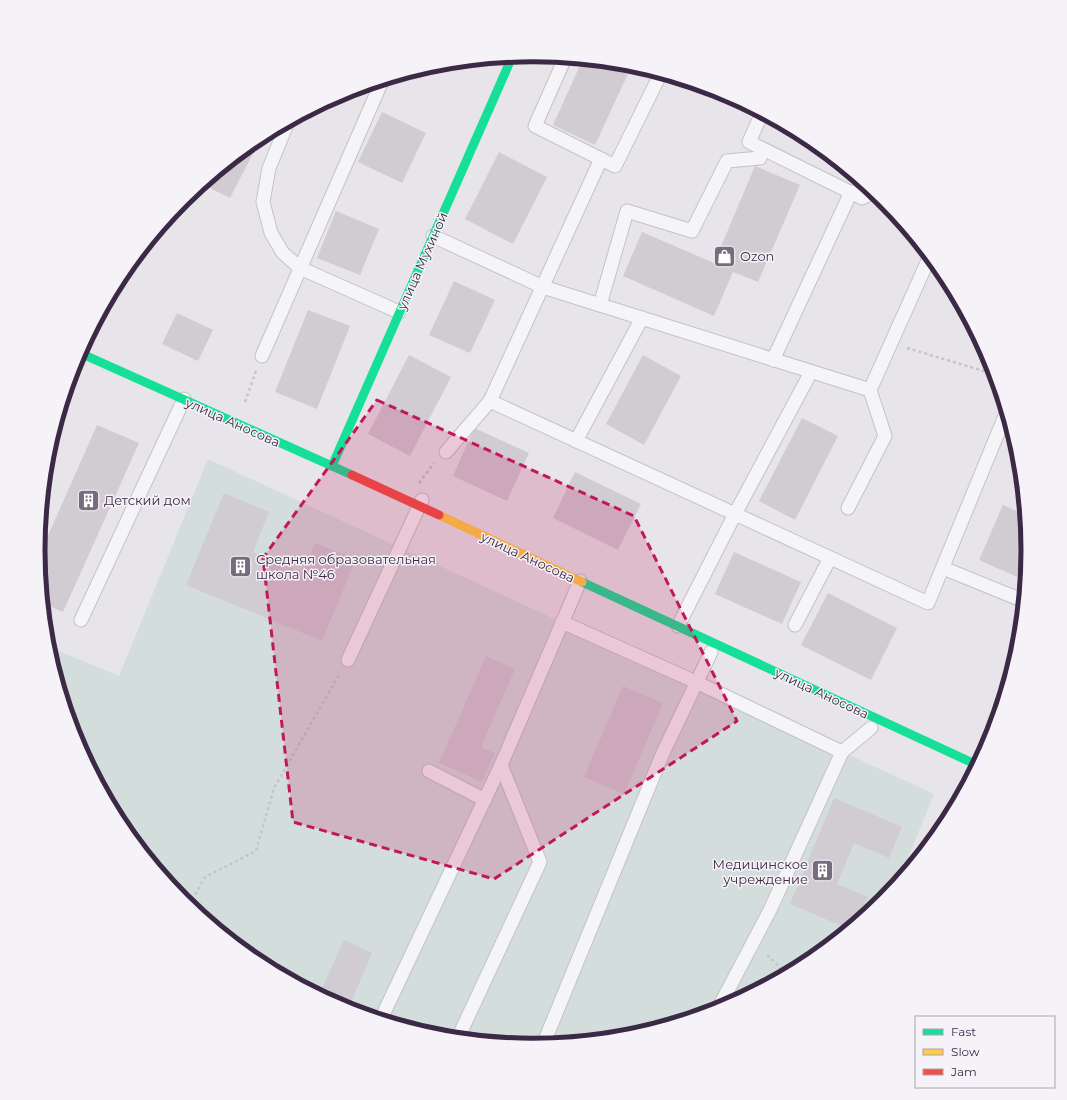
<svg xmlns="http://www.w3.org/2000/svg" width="1067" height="1100" viewBox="0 0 1067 1100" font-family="Montserrat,sans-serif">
<rect width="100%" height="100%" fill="#e7e5e9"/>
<path fill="#d3dddc" d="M208 459 934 794 897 885 884 901 809 962 723 1008 630 1036 533 1045 437 1036 344 1008 258 962 183 900 121 825 76 739 47 646 119 676Z"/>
<g fill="#d0ccd2">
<path d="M583 59 632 65 595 145 553 125Z"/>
<path d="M382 112 426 133 402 183 358 162Z"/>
<path d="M262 136 230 198 202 184 258 138Z"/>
<path d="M499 152 547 177 513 244 465 219Z"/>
<path d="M755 166 800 185 758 282 733 272 714 316 623 276 642 232 714 263Z"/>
<path d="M336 211 379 229 360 275 317 258Z"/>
<path d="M454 281 495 300 470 353 429 335Z"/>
<path d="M308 310 350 326 317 409 275 392Z"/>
<path d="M177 313 213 330 198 361 162 344Z"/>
<path d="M409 355 451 377 410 456 368 434Z"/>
<path d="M643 355 681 376 644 445 606 424Z"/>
<path d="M802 418 838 436 795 520 759 501Z"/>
<path d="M97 425 139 443 63 612 43 603 39 556Z"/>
<path d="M474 428 529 453 507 501 453 476Z"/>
<path d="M1017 444 1020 454V458L1013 455Z"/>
<path d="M575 472 641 504 618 550 553 518Z"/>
<path d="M224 493 269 512 253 552 303 573 315 543 356 559 322 641 186 585Z"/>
<path d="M1003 505 1026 515 1029 550 1027 566 1022 579 979 560Z"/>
<path d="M734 552 801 582 782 624 715 594Z"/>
<path d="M828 593 897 628 871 680 801 645Z"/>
<path d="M486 656 515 669 481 747 495 753 482 782 439 763Z"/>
<path d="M623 686 663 703 624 794 584 777Z"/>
<path d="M834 798 902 827 889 858 854 843 837 884 868 897 857 922 849 929 790 904Z"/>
<path d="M344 940 372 953 348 1009 319 995Z"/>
</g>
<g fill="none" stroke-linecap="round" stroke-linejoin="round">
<defs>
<g id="lane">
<path d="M565 58 535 126 615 166 661 73"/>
<path d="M762 113 749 142 862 198 874 192"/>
<path d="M288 122 269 168 263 202 271 233 283 253 300 268 399 312"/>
<path d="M601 159 490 401 928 603 1007 411"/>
<path d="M433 236 543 287 870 390 930 256"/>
<path d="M600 305 627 211 692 231 727 161 760 158"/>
<path d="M262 356 382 81"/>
<path d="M773 360 851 192"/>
<path d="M576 441 642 318"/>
<path d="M446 452 490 401"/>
<path d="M848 508 885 436 870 390"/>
<path d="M943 568 1024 601"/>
<path d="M81 620 184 399"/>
<path d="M562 622 696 682 842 752 871 728"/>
<path d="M795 625 830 558"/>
<path d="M678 626 735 514 811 372"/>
<path d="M348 660 422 500"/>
<path d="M429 771 485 800"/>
<path d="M718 1009 770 910 842 752"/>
<path d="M381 1019 501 765 580 581"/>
<path d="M458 1038 540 862 501 765"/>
<path d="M543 1045 662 755 711 652"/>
</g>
</defs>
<use href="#lane" stroke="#c4c2c7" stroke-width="15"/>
<g stroke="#c7c3c9" stroke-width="2.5" stroke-dasharray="3 3" stroke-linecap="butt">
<path d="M344 92 357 93"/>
<path d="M907 348 987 372 1001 394"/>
<path d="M245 402 256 371"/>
<path d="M419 483 434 463"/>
<path d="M189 905 205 877 256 851 274 788 339 675"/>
<path d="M767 955 787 974"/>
</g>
<use href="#lane" stroke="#f5f4f6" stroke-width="13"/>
<g stroke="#16e098" stroke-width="9">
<path d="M80 353 352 475"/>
<path d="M332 466 512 57"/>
<path d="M582 582 975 764"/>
<path d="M962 795 1003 700"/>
</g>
<path stroke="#ffcf43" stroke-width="9" d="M439 515 582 582"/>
<path stroke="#f24e42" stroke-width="9" d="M352 475 439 515"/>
</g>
<path fill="#c2185b" fill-opacity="0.2" stroke="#c2185b" stroke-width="3" stroke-dasharray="8 5" stroke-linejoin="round" d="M377 400 634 516 737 721 494 879 293 822 263 558Z"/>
<defs>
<symbol id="shop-square" viewBox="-11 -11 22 22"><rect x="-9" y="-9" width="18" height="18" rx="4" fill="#776b7e" stroke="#f6f3f8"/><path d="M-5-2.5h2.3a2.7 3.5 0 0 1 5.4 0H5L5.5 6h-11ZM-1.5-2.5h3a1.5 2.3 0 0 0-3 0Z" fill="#fff"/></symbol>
<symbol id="building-square" viewBox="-11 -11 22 22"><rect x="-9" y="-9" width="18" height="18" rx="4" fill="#776b7e" stroke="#f6f3f8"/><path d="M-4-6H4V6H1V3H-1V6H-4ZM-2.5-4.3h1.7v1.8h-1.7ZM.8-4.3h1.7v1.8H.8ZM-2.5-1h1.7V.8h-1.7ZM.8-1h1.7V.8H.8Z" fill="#fff"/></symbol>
</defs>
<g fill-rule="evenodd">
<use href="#shop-square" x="712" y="244" width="25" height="25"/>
<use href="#building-square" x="76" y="488" width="25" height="25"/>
<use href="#building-square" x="228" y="554" width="25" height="25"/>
<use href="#building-square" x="810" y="858" width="25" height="25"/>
</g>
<g text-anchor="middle" stroke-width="3" stroke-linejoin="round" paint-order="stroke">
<g font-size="13" fill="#3b2945" stroke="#f6f3f8" text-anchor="start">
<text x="740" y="261">Ozon</text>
<text x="104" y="505">Детский дом</text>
<text x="256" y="564">Средняя образовательная<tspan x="256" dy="15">школа №46</tspan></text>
<text x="808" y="869" text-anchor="end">Медицинское<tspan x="808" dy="15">учреждение</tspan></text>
</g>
<g font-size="13" fill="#3b2945" stroke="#f6f3f8">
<text transform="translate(422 261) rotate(-66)" y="5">улица Мухиной</text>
<text transform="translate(233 422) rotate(24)" y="5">улица Аносова</text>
<text transform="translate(528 557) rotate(25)" y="5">улица Аносова</text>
<text transform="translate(822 693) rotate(25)" y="5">улица Аносова</text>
</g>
</g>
<path d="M0 0H1067V1100H0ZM45 550a488 488 0 1 1 976 0a488 488 0 1 1-976 0Z" fill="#f6f3f8" fill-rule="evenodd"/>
<path fill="none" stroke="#3b2945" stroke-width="5" d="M45 550a488 488 0 1 1 976 0a488 488 0 1 1-976 0Z"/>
<rect x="915" y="1016" width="140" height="72" fill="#f6f3f8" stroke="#aba2b0"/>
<rect x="923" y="1029" width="20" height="6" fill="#16e098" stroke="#aba2b0"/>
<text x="951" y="1036" font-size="12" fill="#3b2945">Fast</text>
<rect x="923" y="1049" width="20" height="6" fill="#ffcf43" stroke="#aba2b0"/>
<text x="951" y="1056" font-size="12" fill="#3b2945">Slow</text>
<rect x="923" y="1069" width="20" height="6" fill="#f24e42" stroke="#aba2b0"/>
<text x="951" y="1076" font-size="12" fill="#3b2945">Jam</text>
</svg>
